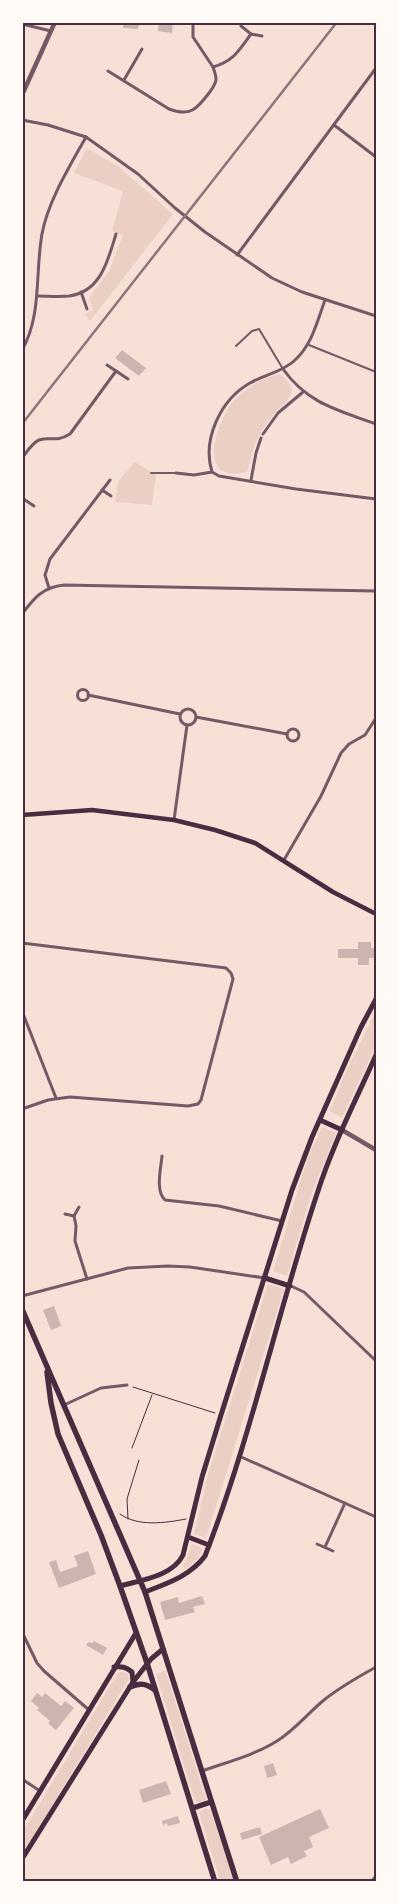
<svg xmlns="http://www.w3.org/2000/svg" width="399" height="1904" viewBox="0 0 399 1904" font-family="Raleway,sans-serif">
<rect width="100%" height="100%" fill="#f7e1d7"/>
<g fill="#ebcfc5">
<path d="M87 148 119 167 173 214 90 321 85 314 93 310 89 298 109 271 123 235 112 231 123 191 74 173Z"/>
<path d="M280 374C286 379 294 386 291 394 289 401 280 406 276 411 260 430 252 447 248 471 242 474 236 474 229 473 201 469 219 421 229 407 241 391 261 378 280 374Z"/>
<path d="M135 462 156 475 152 505 115 502 118 481Z"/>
<path d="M376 1010V1045L342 1118 330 1111 345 1074Z"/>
<path d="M322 1127 336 1133 310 1198 287 1276 273 1271 307 1160Z"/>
<path d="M268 1284 284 1289 206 1538 194 1534 208 1474Z"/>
<path d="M192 1544 203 1548 198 1558 186 1569 183 1567Z"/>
<path d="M165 1671 169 1681 206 1800 204 1802C197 1804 195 1801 193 1795L156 1674Z"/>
<path d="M120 1672 127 1673 129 1679 23 1853V1831L117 1674Z"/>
<path d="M204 1809H210L234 1881H220L199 1813Z"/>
</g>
<g fill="#ccb4b1">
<path d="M123 22H139L138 29 123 28Z"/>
<path d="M159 22H173L172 33 158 31Z"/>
<path d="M122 350 146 368 139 376 115 358Z"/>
<path d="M358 942H371V948H375V958H369V965H358V958H338V949H358Z"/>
<path d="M54 1306 61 1326 51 1330 43 1310Z"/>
<path d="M88 1551 96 1574 59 1588 49 1562 56 1560 60 1572 78 1566 74 1556Z"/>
<path d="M202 1596 205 1604 193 1607 195 1612 165 1620 160 1602 178 1597 179 1603Z"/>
<path d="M94 1641 107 1648 103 1655 86 1645 88 1642 93 1643Z"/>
<path d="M37 1693 42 1697 45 1693 61 1706 65 1701 74 1708 56 1730 48 1723 50 1721 37 1710 39 1708 31 1701Z"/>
<path d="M273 1763 277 1775 267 1778 264 1766Z"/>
<path d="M166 1781 171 1794 143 1803 139 1790Z"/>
<path d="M320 1809 329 1828 309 1837 313 1847 304 1851 307 1856 291 1864 288 1857 271 1865 259 1837Z"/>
<path d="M178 1816 180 1823 168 1826 167 1823 163 1825 162 1821Z"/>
<path d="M260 1827 262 1834 242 1840 240 1833Z"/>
</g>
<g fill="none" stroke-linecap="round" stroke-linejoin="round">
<g stroke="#4a2c40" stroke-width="1">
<path d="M133 1387 215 1413"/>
<path d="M132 1448 152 1395"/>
<path d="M120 1514C138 1527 165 1523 186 1519"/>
<path d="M128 1519 127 1499 139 1460"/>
</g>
<g stroke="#755966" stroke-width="2">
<path d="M309 345 376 372"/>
<path d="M236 346 252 331 259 329 283 369"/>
<path d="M151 473H176"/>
</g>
<g stroke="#755966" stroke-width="3">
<path d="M193 22V37L213 67C234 61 239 50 251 34"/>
<path d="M22 24 51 31"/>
<path d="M241 26 251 34 262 36"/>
<path d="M108 71 169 109C190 117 197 109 209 93 212 89 216 84 216 79 216 75 214 70 213 67"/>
<path d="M124 80 142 49"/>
<path d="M22 120 48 125 86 137 138 174 175 208 205 232 272 278 302 292 376 316"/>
<path d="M334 125 376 157"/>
<path d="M237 255 376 68"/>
<path d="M81 292 87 309"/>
<path d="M37 296C47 296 58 297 69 296 101 292 108 260 116 234"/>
<path d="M325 300C317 322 312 345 294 361 282 372 264 375 250 383 220 400 202 440 212 472L219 476 296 489 376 499"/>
<path d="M22 350C42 316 35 272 42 234 48 201 70 166 86 137"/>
<path d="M107 365 128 379"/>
<path d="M283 369C308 404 338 410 376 424"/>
<path d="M263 434 278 413 303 392"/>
<path d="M22 458C27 452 32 443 39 440 51 436 55 443 70 434L116 371"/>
<path d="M176 473 194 475 212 472"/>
<path d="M251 480 256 453 261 438"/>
<path d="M102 490 111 496"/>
<path d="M22 498 34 506"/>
<path d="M49 588 45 575 50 559 110 480"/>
<path d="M22 614C34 598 43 587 64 585L376 591"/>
<circle cx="83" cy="695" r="5.5"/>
<path d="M88 695 180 714"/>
<circle cx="188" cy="717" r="8"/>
<path d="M196 717 287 734"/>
<circle cx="293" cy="735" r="6"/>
<path d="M174 820 187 725"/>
<path d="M284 860 321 796 341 753 349 744 365 735 376 718"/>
<path d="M22 943 226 968 231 973 233 979 201 1100 198 1104 188 1106 70 1097 48 1100 22 1109"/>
<path d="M22 1011 56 1098"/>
<path d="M162 1156C161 1168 155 1191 165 1200L219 1206 282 1221"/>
<path d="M65 1214 74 1216 79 1207"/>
<path d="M74 1216 76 1226 75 1241 87 1279"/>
<path d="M291 1286 304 1292 376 1361"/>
<path d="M22 1296 128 1268 168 1266 190 1267 265 1278"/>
<path d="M64 1405 101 1388 127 1385"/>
<path d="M239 1456 376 1517"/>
<path d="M317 1544 333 1551"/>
<path d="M325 1547 345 1503"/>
<path d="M22 1632 37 1663 44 1671 89 1710"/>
<path d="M202 1771C227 1762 255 1755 277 1741 295 1730 308 1713 324 1700 340 1687 358 1677 376 1667"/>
<path d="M22 1779 40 1791"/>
<path d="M371 1882 376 1876"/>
</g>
<g stroke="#755966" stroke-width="4.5">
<path d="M22 95 55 22"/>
<path d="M342 1130 376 1150"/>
</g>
<path stroke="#4a2c40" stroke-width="4.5" d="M22 815 92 810 174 820 215 830 255 843 333 892 376 914"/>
<g stroke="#4a2c40" stroke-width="5">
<path d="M320 1120 342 1130"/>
<path d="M265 1278 290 1286"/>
<path d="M188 1537 209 1545"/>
<path d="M120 1586C141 1580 173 1576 183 1555L202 1477 221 1415 292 1190 312 1137 361 1027 376 999"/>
<path d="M145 1592C168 1583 190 1576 205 1556 251 1438 277 1314 317 1194 332 1146 356 1100 376 1055"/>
<path d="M114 1667C122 1666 126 1667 132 1672L133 1682"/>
<path d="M22 1821 136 1633"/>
<path d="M22 1859 133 1682 151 1659 163 1649"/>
</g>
<g stroke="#4a2c40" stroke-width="5.5">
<path d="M22 1309 145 1592 237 1882"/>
<path d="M47 1372 51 1403 58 1434 101 1535 120 1586 147 1663 215 1882"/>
<path d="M130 1687C140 1682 147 1684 155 1690"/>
<path d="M193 1808 211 1802"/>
</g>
<path stroke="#8f747c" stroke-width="2.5" d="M22 424 337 22"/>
</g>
<rect width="399" height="1904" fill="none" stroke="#fffaf5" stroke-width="48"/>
<rect x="24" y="24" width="351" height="1856" fill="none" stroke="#4a2c40" stroke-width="2"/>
</svg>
